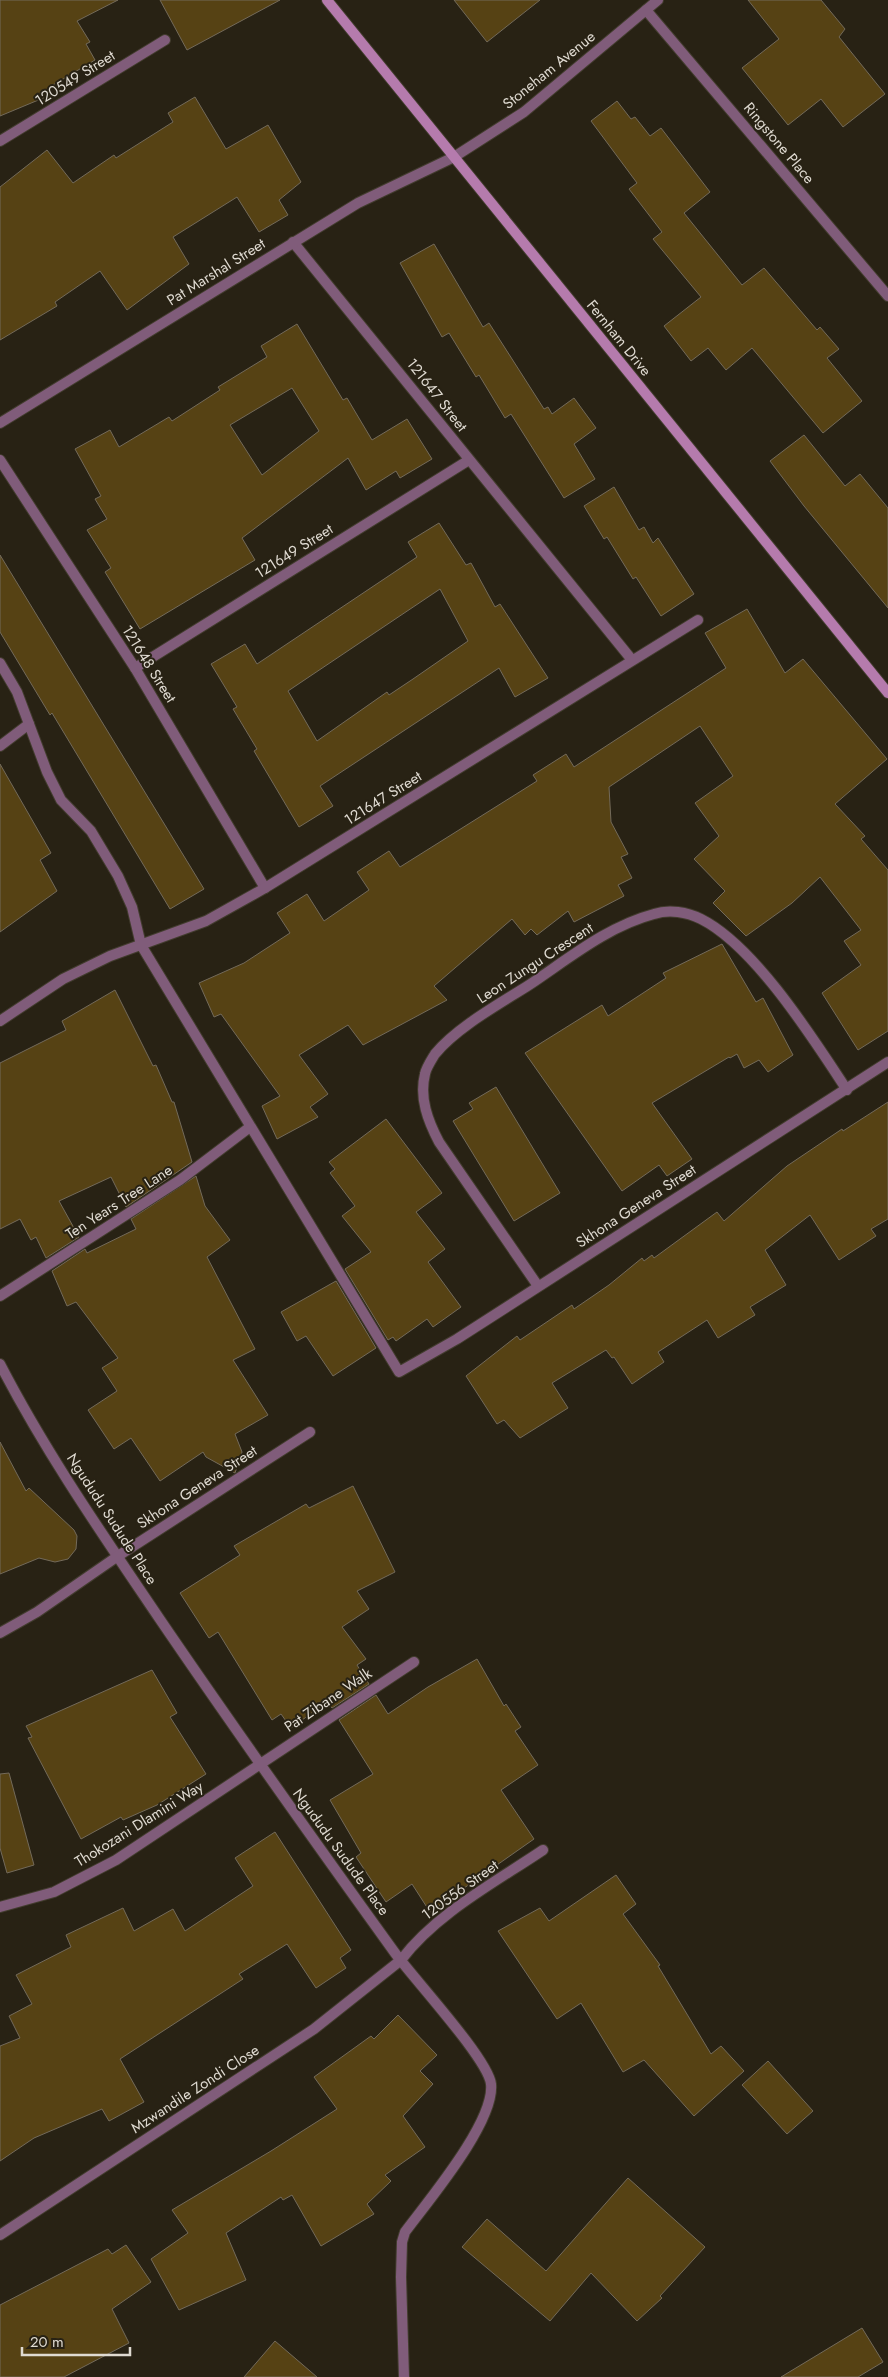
<svg xmlns="http://www.w3.org/2000/svg" width="888" height="2377" viewBox="0 0 888 2377" font-family="Jost,sans-serif">
<rect width="100%" height="100%" fill="#282214"/>
<g fill="#564214" stroke="#736a5a" fill-rule="evenodd">
<path d="M0 0H118L77 21 90 42 86 44 95 60 48 88V96L0 116Z"/>
<path d="M160 0H280L187 50Z"/>
<path d="M454 0H540L487 42Z"/>
<path d="M748 0H821L845 29 839 37 885 94 843 127 821 99 788 125 742 68 779 39Z"/>
<path d="M195 97 226 149 268 125 301 182 279 200 288 215 259 232 237 197 173 237 189 264 127 310 100 271 55 302 57 306 0 340V187L47 150 73 183 114 155 116 158 173 122 168 113Z"/>
<path d="M617 101 631 119 635 117 650 136 661 128 710 192 684 213 742 285 764 268 817 330 820 327 839 349 827 358 862 401 823 433 752 348 726 370 708 348 691 361 664 326 701 297 653 239 662 232 629 189 637 183 591 121Z"/>
<path d="M434 244 483 327 489 323 544 409 548 407 552 414 574 398 596 428 574 444 595 479 564 498 511 414 505 418 479 375 476 377 449 333 442 337 400 263Z"/>
<path d="M297 324 343 400 347 398 372 440 407 419 432 459 400 478 396 471 366 490 348 458 242 538 255 560 140 629 105 572 111 568 87 530 107 519 95 499 101 496 75 449 110 430 119 447 169 417 172 421 220 390 218 387 267 357 261 346ZM292 388 319 431 262 475 230 425Z"/>
<path d="M804 435 845 486 860 474 888 508V608L804 506 770 461Z"/>
<path d="M614 487 639 530 644 527 653 543 658 538 694 594 661 616 636 577 633 579 607 537 604 539 584 506Z"/>
<path d="M439 523 466 565 471 563 495 607 500 604 548 678 515 697 499 668 320 786 333 806 299 827 254 751 257 749 233 709 237 707 211 664 245 644 257 664 417 557 408 542ZM440 589 468 641 413 679 389 695 387 692 317 741 288 691Z"/>
<path d="M0 555 204 889 170 909 52 713 50 715 0 632Z"/>
<path d="M747 609 785 673 803 659 887 759 835 804 865 836 861 839 888 870V1031L858 1050 822 993 861 965 844 941 861 930 820 877 792 903 746 936 713 903 725 891 694 859 719 836 695 803 733 776 700 726 609 787 611 822 628 854 621 857 632 878 618 885 624 896 574 922 568 911 537 935 531 929 525 935 512 919 434 986 447 1000 363 1045 348 1025 299 1055 328 1094 310 1107 318 1117 277 1139 262 1106 280 1096 221 1014 214 1017 199 983 244 963 290 933 277 913 307 894 324 921 369 890 357 872 389 851 400 867 537 781 533 775 566 754 574 767 726 668 705 633Z"/>
<path d="M0 764 51 853 40 860 57 891 0 932Z"/>
<path d="M722 944 756 1002 763 998 793 1055 768 1072 759 1060 744 1068 737 1054 730 1058 729 1057 652 1103 692 1159 667 1176 659 1165 622 1191 525 1053 602 1005 608 1016 666 978 663 973Z"/>
<path d="M115 990 153 1066 156 1065 172 1102H174L192 1162 126 1207 111 1177 59 1201 79 1237 46 1258 36 1237 31 1240 20 1219 0 1229V1063L66 1030 62 1021Z"/>
<path d="M496 1087 560 1193 514 1221 453 1121 473 1109 469 1103Z"/>
<path d="M888 1102V1219L871 1229 876 1236 839 1260 810 1215 765 1250 786 1285 750 1307 755 1315 718 1338 707 1320 658 1352 664 1362 632 1384 614 1357 612 1358 606 1350 552 1383 568 1408 520 1438 504 1420 497 1424 466 1376 517 1336 520 1340 572 1305 574 1309 609 1285 642 1258 644 1261 652 1255 654 1258 717 1212 724 1221 787 1166 842 1129 843 1131Z"/>
<path d="M386 1119 442 1193 416 1212 445 1249 428 1262 461 1307 433 1327 427 1319 396 1341 393 1337 388 1340 345 1269 371 1252 342 1216 355 1206 330 1173 335 1169 329 1162Z"/>
<path d="M196 1176 205 1206 230 1240 207 1257 255 1349 233 1360 268 1415 235 1434 242 1452 235 1473 206 1457 203 1452 160 1481 131 1438 114 1449 88 1410 117 1391 102 1368 118 1358 76 1302 67 1306 52 1271 85 1249 87 1253 136 1229 131 1219Z"/>
<path d="M336 1281 376 1348 333 1376 306 1336 297 1341 281 1312Z"/>
<path d="M0 1442 26 1491 29 1488 74 1530 77 1536 76 1549 68 1559 55 1562 39 1558 0 1574Z"/>
<path d="M353 1486 395 1572 357 1591 369 1609 342 1627 366 1659 357 1665 369 1684 332 1708 327 1702 291 1728 281 1714 272 1720 218 1632 209 1638 180 1593 240 1555 234 1546 306 1504 309 1508Z"/>
<path d="M477 1659 504 1706 506 1704 521 1727 515 1731 538 1765 501 1790 534 1839 430 1912 412 1884 386 1902 356 1857 361 1853 330 1800 373 1774 339 1720 376 1695 388 1714 428 1687Z"/>
<path d="M152 1670 177 1713 170 1717 206 1774 157 1805 123 1820 121 1817 81 1839 28 1738 32 1737 26 1726Z"/>
<path d="M9 1773 34 1865 7 1873 0 1848V1774Z"/>
<path d="M275 1832 351 1950 340 1958 346 1968 316 1988 287 1944 239 1974 243 1979 120 2059 144 2102 109 2121 102 2109 34 2138 0 2161V2046L20 2038 9 2016 32 2004 16 1975 71 1947 66 1935 123 1908 134 1931 173 1909 185 1931 253 1886 235 1858Z"/>
<path d="M616 1875 636 1904 623 1914 660 1965 658 1966 711 2054 721 2046 744 2071 694 2116 644 2060 623 2072 581 2003 557 2019 498 1931 540 1908 549 1921Z"/>
<path d="M398 2015 437 2055 420 2071 433 2084 403 2116 425 2147 385 2175 391 2181 367 2204 374 2214 321 2246 292 2195 283 2200 281 2197 226 2233 246 2280 179 2310 151 2259 188 2233 172 2210 271 2151 337 2109 314 2077 371 2036 374 2039Z"/>
<path d="M768 2061 813 2111 787 2134 742 2085Z"/>
<path d="M628 2178 705 2247 660 2296 662 2298 637 2321 591 2273 550 2321 462 2247 487 2219 546 2271Z"/>
<path d="M126 2245 151 2282 112 2309 129 2343 64 2377H0V2305L108 2249 112 2254Z"/>
<path d="M862 2328 883 2362 858 2377H781Z"/>
<path d="M275 2341 317 2377H244Z"/>
</g>
<g fill="none" stroke-linecap="round" stroke-linejoin="round">
<defs>
<g id="street">
<path d="M646 10 888 296"/>
<path d="M0 141 165 40"/>
<path d="M293 242 632 660"/>
<path d="M0 423 358 203 454 157 524 112 658 0"/>
<path d="M0 460 135 668 265 888"/>
<path d="M0 663 17 692 47 772 61 800 91 831 118 876 132 907 141 945 399 1372 457 1339 888 1062"/>
<path d="M135 668 469 460"/>
<path d="M0 746 29 724"/>
<path d="M0 1021 63 979 110 956 206 921 265 888 698 620"/>
<path d="M538 1286 439 1142C428 1121 419 1098 425 1074 426 1068 432 1059 435 1054 457 1027 501 1003 529 985 568 959 608 926 654 914 669 909 687 912 701 919 755 946 814 1040 847 1090"/>
<path d="M0 1296 180 1180 250 1127"/>
<path d="M0 1364C46 1453 103 1535 159 1618 236 1731 315 1842 395 1953 414 1979 488 2059 491 2084 495 2122 428 2201 405 2232L402 2242 401 2277 404 2377"/>
<path d="M0 1633 37 1612 118 1556 310 1432"/>
<path d="M0 1907 54 1892 116 1860 414 1662"/>
<path d="M0 2235 314 2029 401 1960C437 1913 494 1883 543 1850"/>
</g>
<path id="secondary" d="M327 0 888 693"/>
</defs>
<use href="#street" stroke="#423c2e" stroke-width="12"/>
<use href="#secondary" stroke="#423c2e" stroke-width="12"/>
<use href="#street" stroke="#805c7a" stroke-width="10"/>
<use href="#secondary" stroke="#b57bad" stroke-width="10"/>
</g>
<g text-anchor="middle" stroke-width="4" stroke-linejoin="round" paint-order="stroke">
<g font-size="15" fill="#dfdad1" stroke="#282214">
<text transform="translate(549 70) rotate(-39)" y="5">Stoneham Avenue</text>
<text transform="translate(75 78) rotate(-32)" y="5">120549 Street</text>
<text transform="translate(779 143) rotate(50)" y="5">Ringstone Place</text>
<text transform="translate(216 272) rotate(-32)" y="5">Pat Marshal Street</text>
<text transform="translate(619 338) rotate(51)" y="5">Fernham Drive</text>
<text transform="translate(437 395) rotate(52)" y="5">121647 Street</text>
<text transform="translate(294 551) rotate(-32)" y="5">121649 Street</text>
<text transform="translate(149 664) rotate(58)" y="5">121648 Street</text>
<text transform="translate(383 798) rotate(-32)" y="5">121647 Street</text>
<text transform="translate(535 963) rotate(-33)" y="5">Leon Zungu Crescent</text>
<text transform="translate(119 1202) rotate(-33)" y="5">Ten Years Tree Lane</text>
<text transform="translate(636 1206) rotate(-33)" y="5">Skhona Geneva Street</text>
<text transform="translate(197 1487) rotate(-33)" y="5">Skhona Geneva Street</text>
<text transform="translate(112 1519) rotate(57)" y="5">Ngududu Sudude Place</text>
<text transform="translate(328 1700) rotate(-34)" y="5">Pat Zibane Walk</text>
<text transform="translate(139 1824) rotate(-32)" y="5">Thokozani Dlamini Way</text>
<text transform="translate(341 1852) rotate(54)" y="5">Ngududu Sudude Place</text>
<text transform="translate(460 1890) rotate(-36)" y="5">120556 Street</text>
<text transform="translate(195 2089) rotate(-33)" y="5">Mzwandile Zondi Close</text>
</g>
</g>
<path d="M22 2347v8h108v-8" fill="none" stroke="#dfdad1" stroke-width="2.5"/>
<text x="30" y="2347" font-size="15" fill="#dfdad1" stroke="#282214" stroke-width="4" paint-order="stroke">20 m</text>
</svg>
